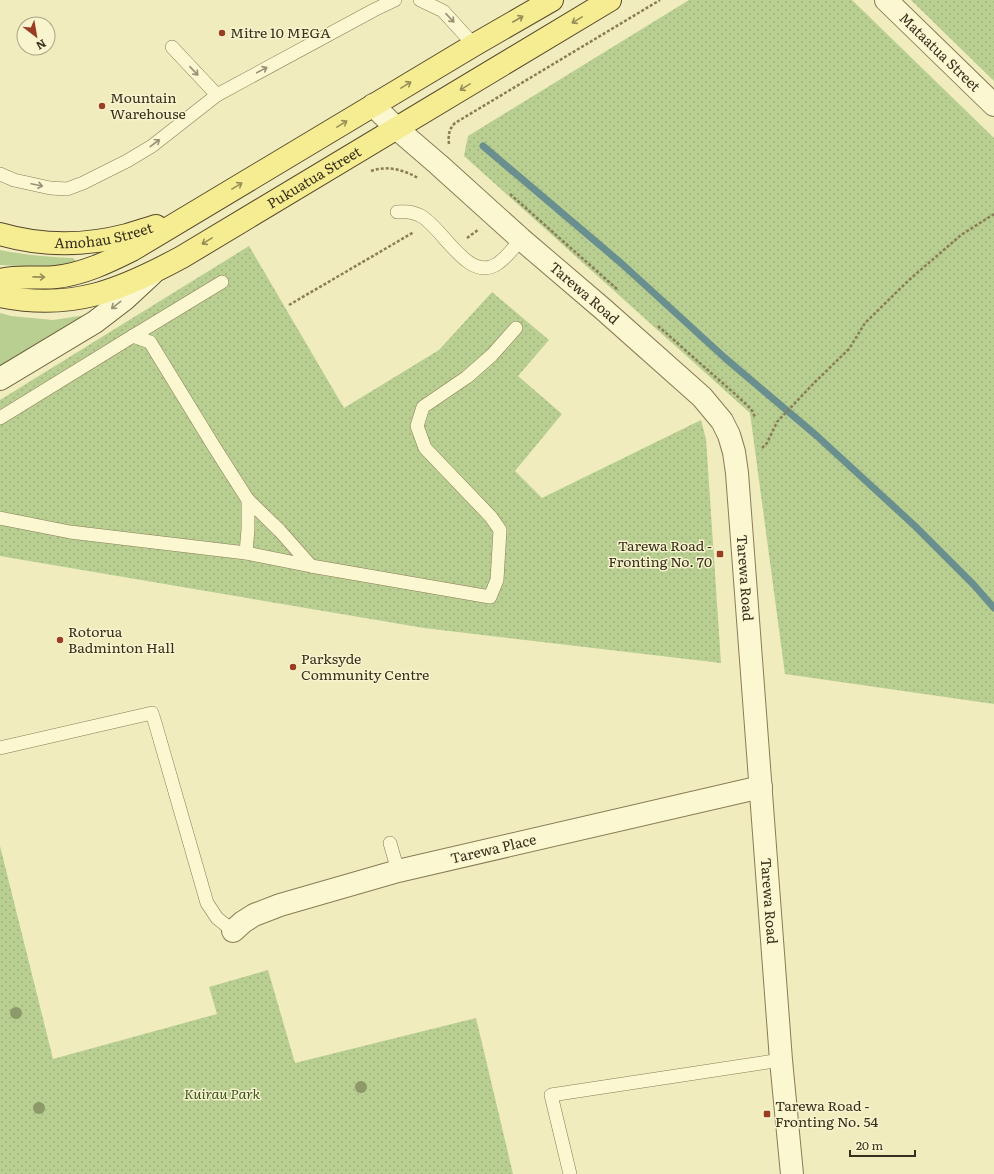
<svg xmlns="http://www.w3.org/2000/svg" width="994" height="1174" viewBox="0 0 994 1174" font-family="Literata,serif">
<defs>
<pattern id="park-dots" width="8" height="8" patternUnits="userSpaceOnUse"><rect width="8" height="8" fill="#b9ce91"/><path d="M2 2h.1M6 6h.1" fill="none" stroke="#a0b17c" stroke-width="1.8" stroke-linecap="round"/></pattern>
</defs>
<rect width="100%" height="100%" fill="#f0ecbe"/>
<g fill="#b9ce91">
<path d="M0 250C24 255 49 257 73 258L77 262 61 268 0 265Z"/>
<path d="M0 313 11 316 53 320 86 315 83 319 0 367Z"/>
</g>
<g fill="url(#park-dots)">
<path d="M689 0H852L994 138V704L785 674 750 413 464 156 468 136Z"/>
<path d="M911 0H994V81Z"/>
<path d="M249 246 344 408 439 350 492 292 549 340 518 376 562 414 515 471 542 498 701 420 706 439 721 663 424 628 0 556V400Z"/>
<path d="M0 846 53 1059 217 1014 209 987 268 970 295 1063 476 1018 513 1174H0Z"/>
</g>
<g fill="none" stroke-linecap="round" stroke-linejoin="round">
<path stroke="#698f8e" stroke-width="7" d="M483 146 621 263 725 358 817 436 916 527 973 584 994 608"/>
<defs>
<g id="lane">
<path d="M420 0 443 11 474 45"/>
<path d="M172 47 217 95"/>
<path d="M0 174 14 180 50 188 67 189 83 183 127 161 152 146 217 95 374 10 395 0"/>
<path d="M397 212C406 211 414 212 421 216 443 228 468 283 497 264 506 258 514 248 521 239"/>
<path d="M133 336 222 282"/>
<path d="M0 418 133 336 150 342 213 445 248 500V529L246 553 311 566 490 597 497 580 500 530 491 517 425 448 417 426 423 407 467 377 492 355 516 328"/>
<path d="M248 500 280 531 311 566"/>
<path d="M0 518 70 532 246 553"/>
<path d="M0 748 152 713 156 726 207 903 217 918 233 931"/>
<path d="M390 843 398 871"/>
<path d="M570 1174 551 1095 781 1060"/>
</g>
<g id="street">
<path id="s1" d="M886 0 994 105"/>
<path id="s2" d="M373 105 396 128 439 165 521 239 603 309 702 397 722 421 729 435 734 452 737 473 781 1060 792 1174"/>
<path id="s3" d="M233 931 243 922 254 915 280 905 398 871 761 787"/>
</g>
<path id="secondary" d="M0 379 95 322 125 299 152 274"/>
<g id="primary">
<path id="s4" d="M0 234C41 246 85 246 127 235 137 232 147 229 156 226"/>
<path d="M0 280C19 275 37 279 56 277 83 274 108 262 132 250L474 45 552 0"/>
<path id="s5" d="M0 296C72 311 121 290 182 257L610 0"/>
</g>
</defs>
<use href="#lane" stroke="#897c56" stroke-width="14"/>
<use href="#street" stroke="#897c56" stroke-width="24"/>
<use href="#secondary" stroke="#6a5d39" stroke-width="24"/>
<use href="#primary" stroke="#56482b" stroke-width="24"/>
<g stroke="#897c56" stroke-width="2.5" stroke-dasharray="3 2" stroke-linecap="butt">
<path d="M449 144C448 135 449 129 455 123L660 0"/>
<path d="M371 171C387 165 404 170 418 178"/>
<path d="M510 194 617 289"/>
<path d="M467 238 478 230"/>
<path d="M289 305 414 232"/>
<path d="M658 326 735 394 751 409 755 417"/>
<path d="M762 448 767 443 777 422 815 382 849 349 865 323 909 280 961 235 994 214"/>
</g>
<use href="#lane" stroke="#faf7d1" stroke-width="13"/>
<use href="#street" stroke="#faf7d1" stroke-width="22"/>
<use href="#secondary" stroke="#faf7d1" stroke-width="22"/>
<use href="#primary" stroke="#f6ed93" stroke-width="22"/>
</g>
<g fill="#8d9968">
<circle cx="16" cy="1013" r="6"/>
<circle cx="361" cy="1087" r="6"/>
<circle cx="39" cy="1108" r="6"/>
</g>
<defs><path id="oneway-shaft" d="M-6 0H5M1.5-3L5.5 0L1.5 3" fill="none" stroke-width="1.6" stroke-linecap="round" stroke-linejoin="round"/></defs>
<g stroke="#989376">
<use href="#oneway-shaft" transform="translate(450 18) rotate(47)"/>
<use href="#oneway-shaft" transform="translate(262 70) rotate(-28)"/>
<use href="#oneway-shaft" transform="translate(194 71) rotate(47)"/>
<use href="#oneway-shaft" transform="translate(155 143) rotate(-37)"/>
<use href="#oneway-shaft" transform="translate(37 185) rotate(12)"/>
<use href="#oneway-shaft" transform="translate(116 305) rotate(142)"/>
</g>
<g stroke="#968e57">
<use href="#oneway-shaft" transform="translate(518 19) rotate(-30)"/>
<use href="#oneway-shaft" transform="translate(577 20) rotate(149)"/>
<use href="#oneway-shaft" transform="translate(406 85) rotate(-31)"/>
<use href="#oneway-shaft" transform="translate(465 87) rotate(149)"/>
<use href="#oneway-shaft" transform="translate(342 124) rotate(-31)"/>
<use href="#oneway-shaft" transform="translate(237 186) rotate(-31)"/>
<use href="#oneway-shaft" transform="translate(207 241) rotate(149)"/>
<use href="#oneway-shaft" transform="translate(39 277) rotate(1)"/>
</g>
<g fill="#9a3d23" stroke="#f7f4ce" stroke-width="1.5">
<circle cx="222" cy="33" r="4"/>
<circle cx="102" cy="106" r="4"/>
<rect x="716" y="550" width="8" height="8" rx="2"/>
<circle cx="60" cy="640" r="4"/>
<circle cx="293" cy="667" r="4"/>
<rect x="763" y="1110" width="8" height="8" rx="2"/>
</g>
<g text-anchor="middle" stroke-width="3" stroke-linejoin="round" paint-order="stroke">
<g font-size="14" fill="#372f1b" stroke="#f7f4ce" text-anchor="start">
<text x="230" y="38">Mitre 10 MEGA</text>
<text x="110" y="103">Mountain<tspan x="110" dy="16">Warehouse</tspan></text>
<text x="712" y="551" text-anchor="end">Tarewa Road -<tspan x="712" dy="16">Fronting No. 70</tspan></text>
<text x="68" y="637">Rotorua<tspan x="68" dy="16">Badminton Hall</tspan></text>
<text x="301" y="664">Parksyde<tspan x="301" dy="16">Community Centre</tspan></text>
<text x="775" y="1111">Tarewa Road -<tspan x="775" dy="16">Fronting No. 54</tspan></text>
</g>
<g font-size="14" fill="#372f1b" stroke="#f7f4ce">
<text dy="5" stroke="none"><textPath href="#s1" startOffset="75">Mataatua Street</textPath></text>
<text dy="5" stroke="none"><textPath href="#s5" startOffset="345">Pukuatua Street</textPath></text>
<text dy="5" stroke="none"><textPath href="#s4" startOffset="105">Amohau Street</textPath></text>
<text dy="5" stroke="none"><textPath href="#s2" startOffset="283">Tarewa Road</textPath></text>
<text dy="5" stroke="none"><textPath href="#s2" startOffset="631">Tarewa Road</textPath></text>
<text dy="5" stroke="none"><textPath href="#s3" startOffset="275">Tarewa Place</textPath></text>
<text dy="5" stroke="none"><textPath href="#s2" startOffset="955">Tarewa Road</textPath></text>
</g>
<g font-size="14" font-style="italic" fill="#3c5521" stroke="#f7f4ce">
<text x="222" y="1099">Kuirau Park</text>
</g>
</g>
<g transform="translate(36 36) rotate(149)"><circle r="19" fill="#f7f4ce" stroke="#aaa586"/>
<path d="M0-3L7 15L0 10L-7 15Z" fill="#9a3d23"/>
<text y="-6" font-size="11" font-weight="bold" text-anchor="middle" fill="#372f1b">N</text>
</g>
<path d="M850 1150v6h65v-6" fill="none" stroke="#372f1b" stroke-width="2"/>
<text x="856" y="1150" font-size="12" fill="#372f1b" stroke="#f7f4ce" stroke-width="3" paint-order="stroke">20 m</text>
</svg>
